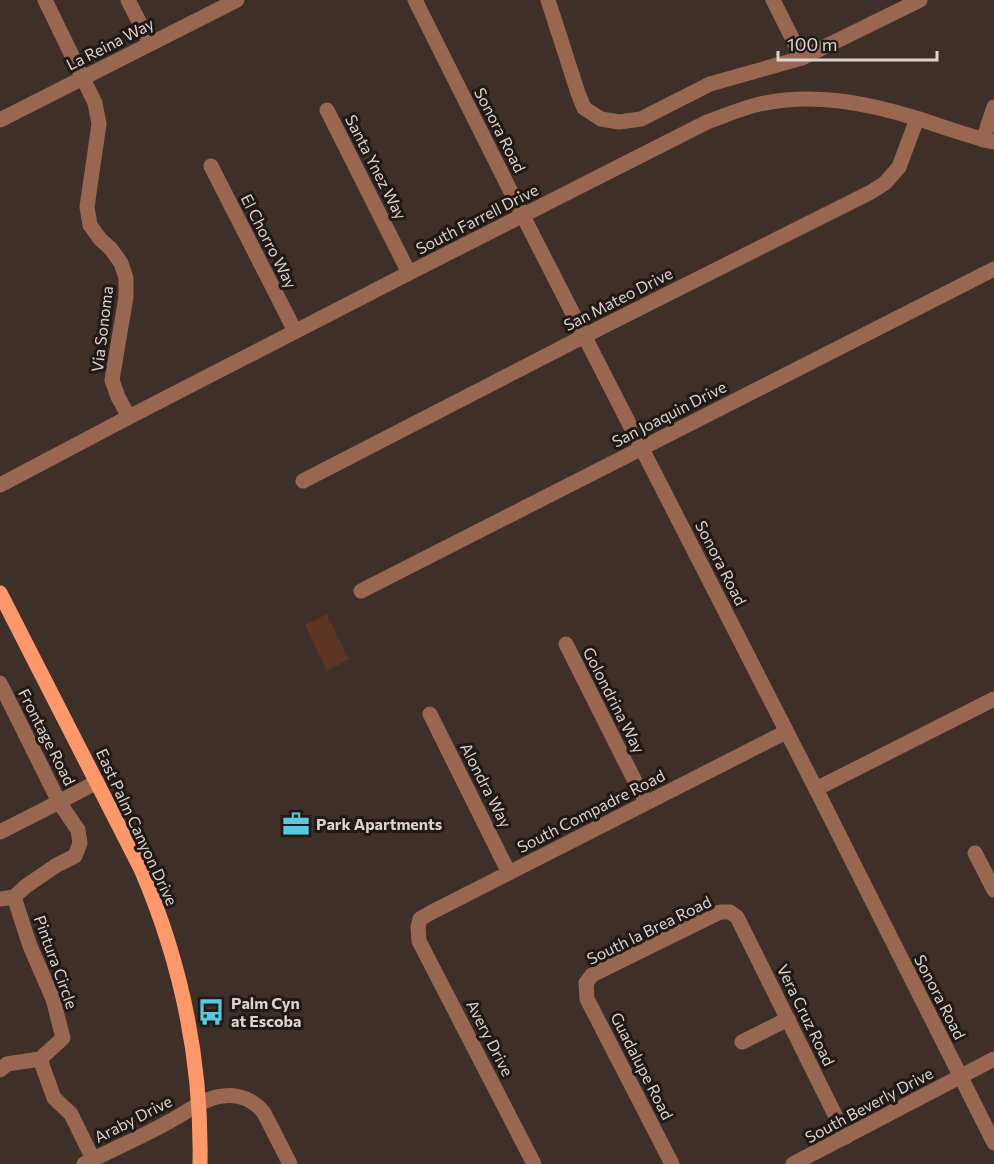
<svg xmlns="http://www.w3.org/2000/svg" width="994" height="1164" viewBox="0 0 994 1164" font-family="Commissioner,sans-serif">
<rect width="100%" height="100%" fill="#3e2f29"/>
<path fill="#5c3523" d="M327 614 349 659 327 671 305 625Z"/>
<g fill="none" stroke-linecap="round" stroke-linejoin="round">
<g stroke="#996751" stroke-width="15">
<path d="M45 0 95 103 99 124 87 207 90 225 100 239 111 249 121 263 126 278V297L112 380 118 397 129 417"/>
<path d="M128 0 150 43"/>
<path d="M415 0 523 216 816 789 994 1143"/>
<path d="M548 0 578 93 584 108 601 119 619 122 641 119 710 84 802 58 920 0"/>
<path d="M773 0 802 58"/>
<path d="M327 110 409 273"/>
<path d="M0 120 237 0"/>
<path d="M983 140 994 107"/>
<path d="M211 166 295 331"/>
<path d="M303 481 598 329 871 192 885 183 899 167 917 119"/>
<path d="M0 485 129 417 409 273 707 122C724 116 742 108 760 104 814 92 867 103 919 119 944 127 968 136 994 142"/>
<path d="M361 591 994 269"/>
<path d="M566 644 646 803"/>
<path d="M0 683 59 802 97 782"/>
<path d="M430 714 509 873"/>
<path d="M816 789 994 699"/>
<path d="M0 832 59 802 78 830 80 843 75 856 57 865 26 886 14 897"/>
<path d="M975 853 994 890"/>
<path d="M0 899 14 897 30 946 53 999 63 1038 40 1059 7 1064 0 1070"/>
<path d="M742 1042 788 1019"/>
<path d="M40 1059 54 1098 71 1114 93 1159"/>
<path d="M84 1164C113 1149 144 1136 172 1120 187 1112 206 1097 223 1096 239 1094 254 1100 264 1113L290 1164"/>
<path d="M534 1164 419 941 418 927 420 919 432 912 786 732"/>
<path d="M672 1164 587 999 586 983 592 975 720 912H730L737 917 846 1137"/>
<path d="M793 1164 994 1059"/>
</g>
<path stroke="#fd986a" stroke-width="15" d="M0 593 141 869C181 962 202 1063 200 1164"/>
</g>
<defs>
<symbol id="office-bare" viewBox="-9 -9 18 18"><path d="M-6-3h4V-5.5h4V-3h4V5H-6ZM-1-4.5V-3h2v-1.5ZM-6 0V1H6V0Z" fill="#57c9e3" stroke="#201916" stroke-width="2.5" paint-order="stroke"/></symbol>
<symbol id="bus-bare" viewBox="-9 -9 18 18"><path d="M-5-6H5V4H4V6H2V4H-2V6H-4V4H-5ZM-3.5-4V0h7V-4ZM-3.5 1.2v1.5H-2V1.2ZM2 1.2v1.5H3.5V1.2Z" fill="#57c9e3" stroke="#201916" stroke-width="2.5" paint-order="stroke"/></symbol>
</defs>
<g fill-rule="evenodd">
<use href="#office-bare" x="277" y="805" width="38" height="38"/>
<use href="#bus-bare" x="192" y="993" width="38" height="38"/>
</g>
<g text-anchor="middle" stroke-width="6" stroke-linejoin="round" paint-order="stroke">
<g font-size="16" fill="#dcd3cf" stroke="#201916">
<text transform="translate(110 44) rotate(-27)" y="6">La Reina Way</text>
<text transform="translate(500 130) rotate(63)" y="6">Sonora Road</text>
<text transform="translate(376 167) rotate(63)" y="6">Santa Ynez Way</text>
<text transform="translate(477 219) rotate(-27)" y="6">South Farrell Drive</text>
<text transform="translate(269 241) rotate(63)" y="6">El Chorro Way</text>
<text transform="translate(618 299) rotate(-27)" y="6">San Mateo Drive</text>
<text transform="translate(102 329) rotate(-83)" y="6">Via Sonoma</text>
<text transform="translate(669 414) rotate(-27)" y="6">San Joaquin Drive</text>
<text transform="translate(721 563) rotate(63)" y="6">Sonora Road</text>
<text transform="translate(614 700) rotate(63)" y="6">Golondrina Way</text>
<text transform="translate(47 737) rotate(63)" y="6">Frontage Road</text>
<text transform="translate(486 785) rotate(63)" y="6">Alondra Way</text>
<text transform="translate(591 811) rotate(-27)" y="6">South Compadre Road</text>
<text transform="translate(137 827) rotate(65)" y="6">East Palm Canyon Drive</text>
<text transform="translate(649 930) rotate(-26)" y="6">South la Brea Road</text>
<text transform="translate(56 962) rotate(70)" y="6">Pintura Circle</text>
<text transform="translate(940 997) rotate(63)" y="6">Sonora Road</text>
<text transform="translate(806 1015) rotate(64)" y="6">Vera Cruz Road</text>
<text transform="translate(490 1038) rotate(63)" y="6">Avery Drive</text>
<text transform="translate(642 1066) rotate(63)" y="6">Guadalupe Road</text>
<text transform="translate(869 1105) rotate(-28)" y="6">South Beverly Drive</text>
<text transform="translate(133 1119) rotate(-27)" y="6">Araby Drive</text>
</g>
<g font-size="16" font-weight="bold" fill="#dcd3cf" stroke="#201916" text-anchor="start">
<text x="316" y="830">Park Apartments</text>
<text x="231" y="1009">Palm Cyn<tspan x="231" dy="18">at Escoba</tspan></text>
</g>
</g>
<path d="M778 51v9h159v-9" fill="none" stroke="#dcd3cf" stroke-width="3"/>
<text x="787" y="51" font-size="18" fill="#dcd3cf" stroke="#201916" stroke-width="4.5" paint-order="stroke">100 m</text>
</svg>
